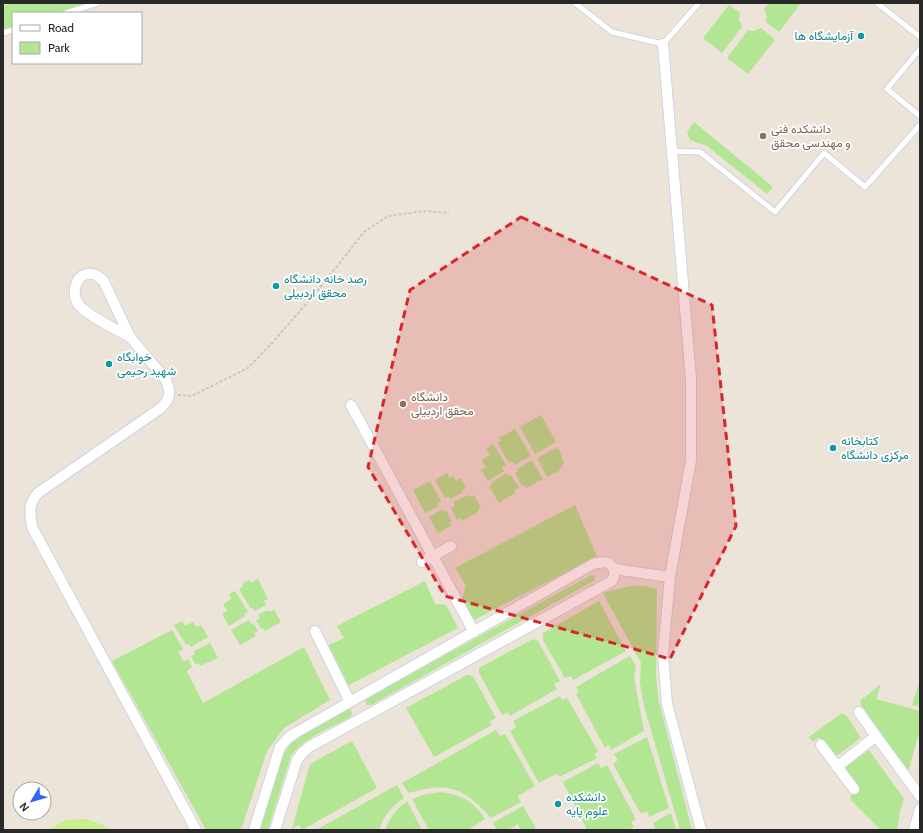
<svg xmlns="http://www.w3.org/2000/svg" width="923" height="833" viewBox="0 0 923 833" font-family="Cabin,Vazirmatn,sans-serif">
<rect width="100%" height="100%" fill="#ece3d9"/>
<g fill="#b2e692">
<path d="M9 3H87L56 13H13V27L3 30V7Z"/>
<path d="M769 3H801L779 32 766 22 767 16 764 10Z"/>
<path d="M729 5 740 13 739 20 742 27 722 53 703 38Z"/>
<path d="M761 28 775 40 748 74 727 58 748 30 754 31Z"/>
<path d="M694 122 773 187 767 194 707 146 690 140 687 132Z"/>
<path d="M541 415 556 442 535 454 520 427Z"/>
<path d="M515 429 531 456 514 465 512 461 509 463 497 442 501 441 499 438Z"/>
<path d="M493 444 506 465 502 467 504 471 488 481 481 470 486 467 482 460 490 455 486 448Z"/>
<path d="M558 447 564 463 559 471 547 477 537 458Z"/>
<path d="M532 460 543 479 526 488 525 485 522 486 515 473 518 472 517 469Z"/>
<path d="M447 473 450 478 453 476 456 481 461 478 466 488 462 490 463 492 450 499 449 496 445 498 435 480Z"/>
<path d="M506 473 508 476 511 475 519 488 515 490 516 492 499 503 489 486 492 485 491 483Z"/>
<path d="M430 481 441 501 437 503 439 506 425 513 413 490Z"/>
<path d="M468 495 469 497 474 495 481 508 478 509 479 511 462 521 460 518 457 520 451 508 455 506 453 502Z"/>
<path d="M575 505 597 556 474 620 462 598 466 586 455 568Z"/>
<path d="M442 509 444 512 446 510 452 522 449 523 451 526 438 533 429 517Z"/>
<path d="M591 575 595 576 594 581 590 583 371 705H366V700L369 697Z"/>
<path d="M258 579 268 599 264 601 266 605 255 611 253 608 251 609 239 589 243 586 242 584 249 580 251 583Z"/>
<path d="M425 581 435 604 446 605 458 628 347 686 327 646 344 638 337 626Z"/>
<path d="M632 586H645L657 589 656 676 659 702 692 830H680L644 706 640 683 641 663 603 593 617 589Z"/>
<path d="M235 591 248 612 244 614 245 616 229 626 222 614 227 611 223 604 231 599 229 594Z"/>
<path d="M599 601 626 651 573 680 571 676 565 678 543 640V633Z"/>
<path d="M274 609 281 622 265 631 263 628 261 629 256 620 260 618 258 615 268 610 270 612Z"/>
<path d="M249 620 251 624 253 623 258 631 254 633 256 636 240 645 231 630Z"/>
<path d="M182 621 185 626 193 622 196 627 201 625 208 637 191 647 189 644 186 645 174 625Z"/>
<path d="M172 630 183 649 178 652 184 661 188 659 192 667 187 671 203 703 304 647 330 700 284 728 267 751 241 830H206L112 661Z"/>
<path d="M533 639 538 641 560 681 554 684 557 689 510 716 508 712 502 715 479 673V668Z"/>
<path d="M210 643 218 658 200 666 198 663 195 664 191 656 195 654 194 651Z"/>
<path d="M630 656 636 666 634 677 644 731 611 750 609 745 605 748 576 694 579 692 576 687Z"/>
<path d="M467 675 473 676 496 718 490 721 492 725 434 757 406 708Z"/>
<path d="M920 680V707L912 705Z"/>
<path d="M881 684 876 699 920 711V730L908 772 862 707 860 701Z"/>
<path d="M560 696 562 700 567 698 598 751 594 754 597 758 559 777 556 774 539 783 510 731 516 727 513 721Z"/>
<path d="M348 709 351 710 352 714 349 718C329 728 306 737 291 755L268 830H260L280 761 289 746 297 737Z"/>
<path d="M842 713 847 716 861 738 838 755 835 756 819 737 813 742 809 737 839 715Z"/>
<path d="M496 730 500 736 505 734 535 786 518 796 521 802 491 818C465 788 448 781 409 793L402 783Z"/>
<path d="M647 737 669 808 649 817 647 811 641 814 613 764 618 760 614 754Z"/>
<path d="M352 741 377 788 302 830 299 825 292 829 310 764Z"/>
<path d="M869 750 904 799 900 811 897 830H881L851 800 850 797 858 789 844 772V767Z"/>
<path d="M598 763 601 768 607 765 636 819 631 822 634 827 628 830H587L563 782Z"/>
<path d="M397 785 404 798C392 806 384 815 379 830H316Z"/>
<path d="M442 792C463 796 473 801 485 819L468 830H429L412 799 426 794Z"/>
<path d="M407 801 422 830H385C390 817 396 810 407 801Z"/>
<path d="M523 806 536 828 533 830H521L518 824 508 830H497L493 823Z"/>
<path d="M671 813 676 830H652L655 828 653 823Z"/>
</g>
<path fill="#c9ee8d" d="M86 819 103 825 110 830H48L66 820Z"/>
<g fill="none" stroke-linecap="round" stroke-linejoin="round">
<defs>
<g id="service">
<path d="M575 3 612 32 663 44 699 3"/>
<path d="M877 3 920 37"/>
<path d="M66 13 98 3"/>
<path d="M3 33 13 30"/>
<path d="M920 49 887 89 920 116"/>
<path d="M672 151 700 152 775 212 824 153 865 187 920 125"/>
</g>
<g id="minor">
<path d="M663 44 691 379V460L670 577 663 654 667 704 701 830"/>
<path d="M130 337C117 330 88 316 79 305 69 293 77 268 96 275 98 276 101 279 103 280L130 337 166 380 169 390V395L167 401 161 408 38 493C28 505 30 512 32 527L196 830"/>
<path d="M351 405 474 632"/>
<path d="M422 562 451 546"/>
<path d="M614 569 670 577"/>
<path d="M315 631 350 702"/>
<path d="M859 712 876 736"/>
<path d="M821 745 854 789"/>
<path d="M837 767 876 736 920 796"/>
<path d="M254 830 280 747 288 738 297 732 593 564 603 562 609 563 614 569V577L612 581 309 747 302 753 297 760 275 830"/>
<path d="M914 830 920 809"/>
</g>
</defs>
<use href="#service" stroke="#ced3e3" stroke-width="7"/>
<use href="#minor" stroke="#ced3e3" stroke-width="12"/>
<path stroke="#c7c7c7" stroke-width="2" stroke-dasharray="3 2" stroke-linecap="butt" d="M178 395 192 396 248 368 273 342 319 289 364 232 388 216 426 211 449 213"/>
<use href="#service" stroke="#fff" stroke-width="5"/>
<use href="#minor" stroke="#fff" stroke-width="10"/>
</g>
<path fill="#d62828" fill-opacity="0.2" stroke="#d62828" stroke-width="3" stroke-dasharray="8 5" stroke-linejoin="round" d="M521 217 712 305 736 526 670 659 445 596 368 467 410 290Z"/>
<g fill="#0f9aa8" stroke="#fff" stroke-width="1.5">
<circle cx="861" cy="36" r="4"/>
<circle cx="276" cy="286" r="4"/>
<circle cx="109" cy="364" r="4"/>
<circle cx="833" cy="448" r="4"/>
<circle cx="558" cy="804" r="4"/>
</g>
<g fill="#8d6e63" stroke="#fff" stroke-width="1.5">
<circle cx="763" cy="136" r="4"/>
<circle cx="403" cy="404" r="4"/>
</g>
<g text-anchor="middle" stroke-width="3.5" stroke-linejoin="round" paint-order="stroke">
<g font-size="12" fill="#0d838f" stroke="#fff" text-anchor="start">
<text x="853" y="40" text-anchor="end">آزمایشگاه ها</text>
<text x="284" y="283">رصد خانه دانشگاه<tspan x="284" dy="14">محقق اردبیلی</tspan></text>
<text x="117" y="361">خوابگاه<tspan x="117" dy="14">شهید رحیمی</tspan></text>
<text x="841" y="445">کتابخانه<tspan x="841" dy="14">مرکزی دانشگاه</tspan></text>
<text x="566" y="801">دانشکده<tspan x="566" dy="14">علوم پایه</tspan></text>
</g>
<g font-size="12" fill="#785e54" stroke="#fff" text-anchor="start">
<text x="771" y="133">دانشکده فنی<tspan x="771" dy="14">و مهندسی محقق</tspan></text>
<text x="411" y="401">دانشگاه<tspan x="411" dy="14">محقق اردبیلی</tspan></text>
</g>
</g>
<rect width="923" height="833" fill="none" stroke="#292929" stroke-width="8"/>
<rect x="12" y="12" width="130" height="52" fill="#ffffff" stroke="#a9a9a9"/>
<rect x="20" y="25" width="20" height="6" fill="#ffffff" stroke="#a9a9a9"/>
<text x="48" y="32" font-size="12" fill="#292929">Road</text>
<rect x="20" y="42" width="20" height="12" fill="#b2e692" stroke="#a9a9a9"/>
<text x="48" y="52" font-size="12" fill="#292929">Park</text>
<g transform="translate(32 801) rotate(232)"><circle r="19" fill="#ffffff" stroke="#a9a9a9"/>
<path d="M0-3L7 15L0 10L-7 15Z" fill="#3361ff"/>
<text y="-6" font-size="11" font-weight="bold" text-anchor="middle" fill="#292929">N</text>
</g>
</svg>
